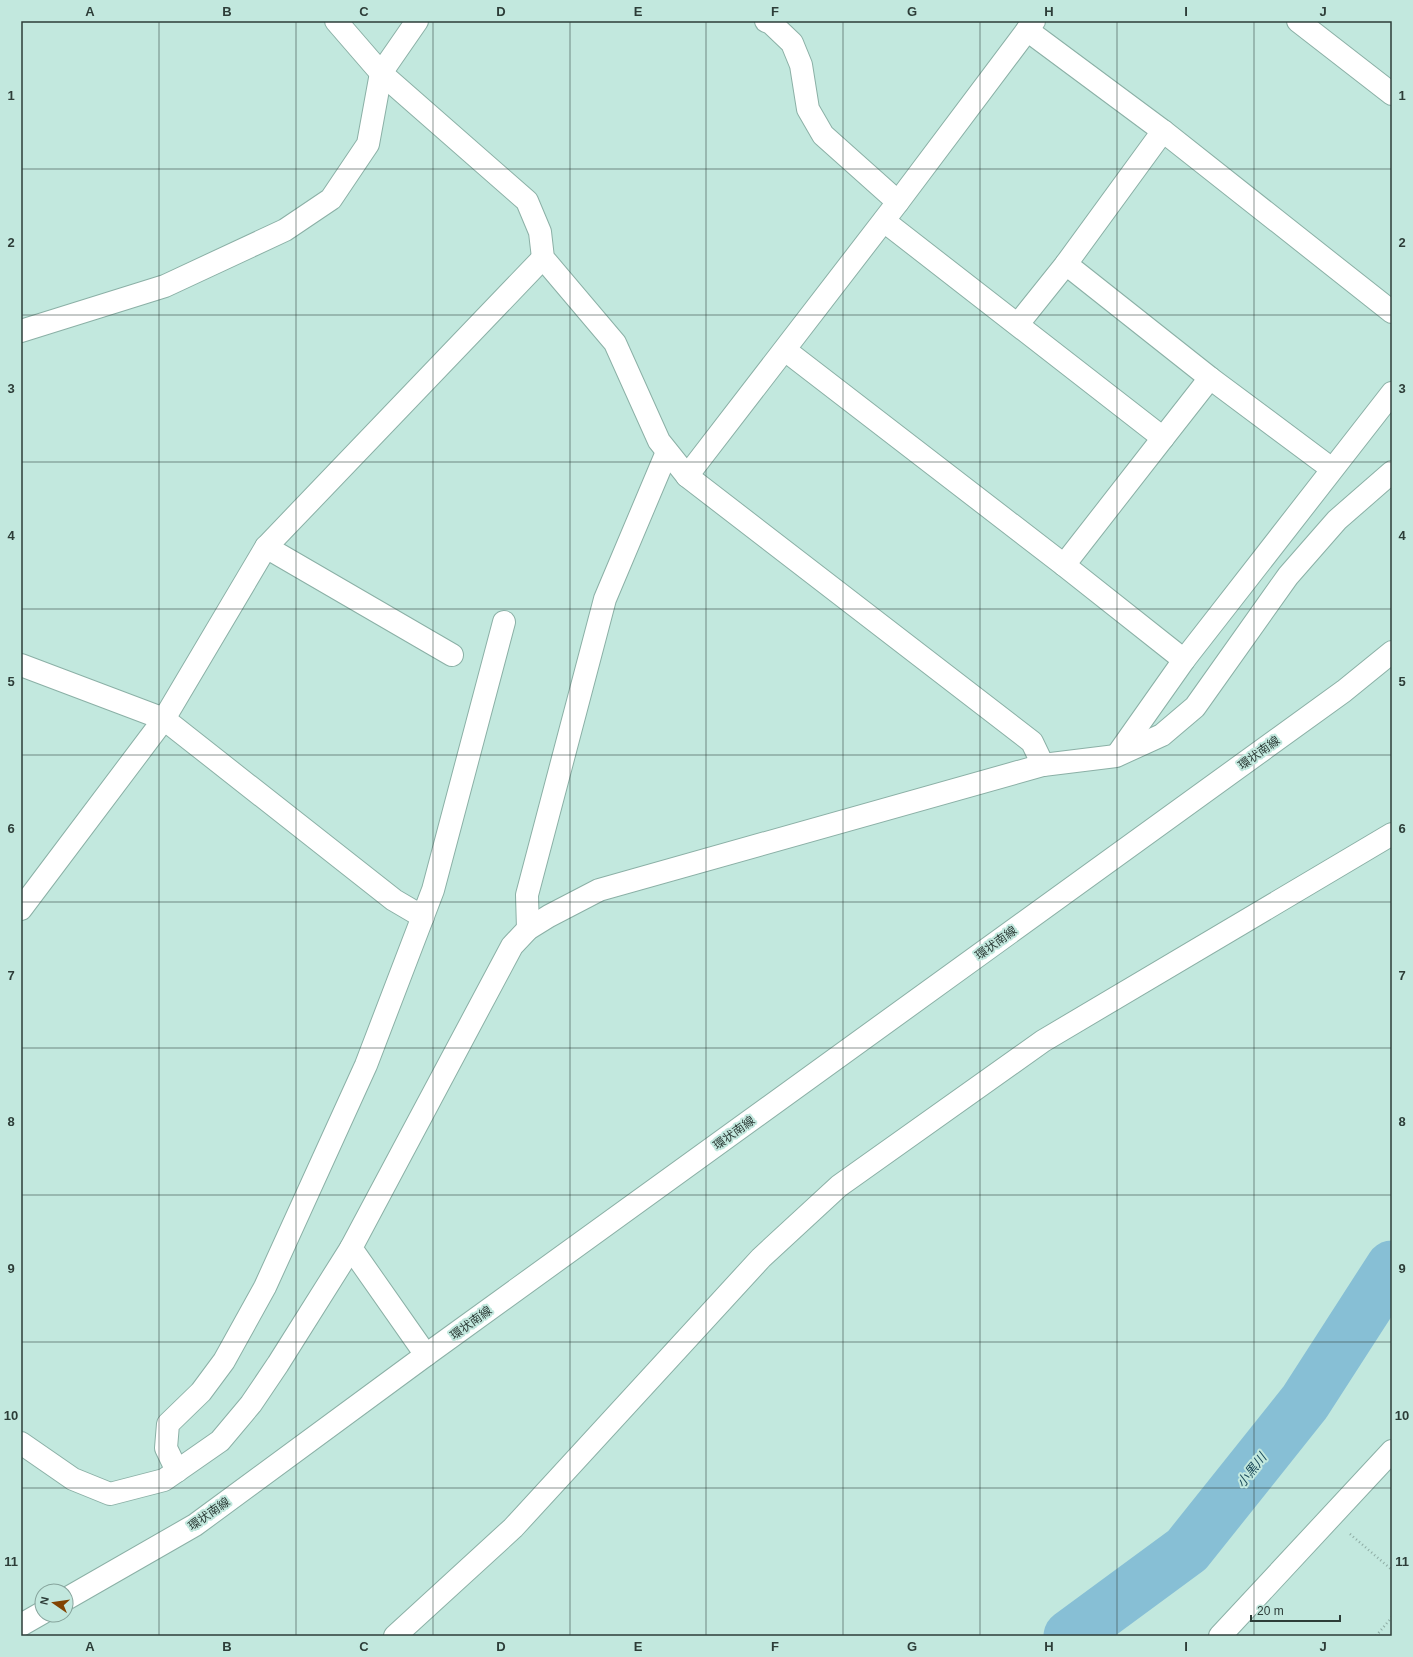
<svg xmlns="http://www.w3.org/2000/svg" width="1413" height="1657" viewBox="0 0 1413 1657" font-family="Helvetica,'Noto Sans JP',sans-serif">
<rect width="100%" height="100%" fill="#c2e8de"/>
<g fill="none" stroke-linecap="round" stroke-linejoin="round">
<path stroke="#87bfd5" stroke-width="53" d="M1070 1636 1187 1550 1305 1402 1392 1267"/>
<defs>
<g id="minor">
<path d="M336 21 381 73 527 201 540 232 543 258 615 343 659 441 687 476 1032 742 1043 765"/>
<path d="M766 21 771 23 792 43 801 65 808 109 823 135 898 202"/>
<path d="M1298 21 1392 94"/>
<path d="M1027 30 1163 131 1392 312"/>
<path d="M1163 131 1066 264 1210 378"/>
<path d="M884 221 1163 438 1210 378 1332 469"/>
<path d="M1018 324 1066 264"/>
<path d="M21 331 165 286 285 230 331 199 368 144 381 73 417 21"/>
<path d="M785 350 1064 565 1184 660"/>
<path d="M687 476 898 202 1034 21"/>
<path d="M266 547 452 655"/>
<path d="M1064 565 1163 438"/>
<path d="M21 665 164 719 394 900 423 917"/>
<path d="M1117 755 1184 660 1392 393"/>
<path d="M21 909 164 719 266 547 543 258"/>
<path d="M528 929 527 895 605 599 667 452"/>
<path d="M426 1355 351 1248 512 946 528 929 549 916 599 890 1043 765 1116 756 1162 735 1195 707 1288 576 1337 520 1392 472"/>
<path d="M21 1443 73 1479 110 1494 164 1480 220 1441 251 1404 278 1364 351 1248"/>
<path d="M177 1471 166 1448 168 1424 201 1392 224 1361 265 1287 366 1065 433 890 504 622"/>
<path d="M66 1599 195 1525 426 1355 1344 691 1392 652"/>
<path d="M21 1625 42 1613"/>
<path d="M395 1636 513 1528 761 1258 839 1186 1043 1041 1392 834"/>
<path d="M1220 1636 1392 1451"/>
</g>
</defs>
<use href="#minor" stroke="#8bb0a6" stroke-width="24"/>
<g stroke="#8caaa2" stroke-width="2.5" stroke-dasharray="1 3" stroke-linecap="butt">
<path d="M1350 1534 1392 1570"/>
<path d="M1376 1636 1392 1617"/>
</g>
<use href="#minor" stroke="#fff" stroke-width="22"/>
</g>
<path fill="none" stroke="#2d3d38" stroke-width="1" stroke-opacity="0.55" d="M159 21V1636M296 21V1636M433 21V1636M570 21V1636M706 21V1636M843 21V1636M980 21V1636M1117 21V1636M1254 21V1636M21 169H1392M21 315H1392M21 462H1392M21 609H1392M21 755H1392M21 902H1392M21 1048H1392M21 1195H1392M21 1342H1392M21 1488H1392"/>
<g text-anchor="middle" stroke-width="4" stroke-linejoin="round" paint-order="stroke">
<g font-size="12" fill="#2d3d38" stroke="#c2e8de">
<text transform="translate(1259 753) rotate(-36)" y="4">環状南線</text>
<text transform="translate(996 943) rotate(-36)" y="4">環状南線</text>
<text transform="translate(734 1133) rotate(-36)" y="4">環状南線</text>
<text transform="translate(471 1323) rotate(-36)" y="4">環状南線</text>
<text transform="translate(209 1514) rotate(-35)" y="4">環状南線</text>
</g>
<g font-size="13" font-style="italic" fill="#1a4959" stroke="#c2e8de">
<text transform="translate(1251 1470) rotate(-52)" y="5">小黒川</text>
</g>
</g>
<rect width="1413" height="1657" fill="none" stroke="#c2e8de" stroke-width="44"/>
<g transform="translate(54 1603) rotate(283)"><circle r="19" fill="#c2e8de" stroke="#86a49c"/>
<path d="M0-3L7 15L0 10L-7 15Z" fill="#824402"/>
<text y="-6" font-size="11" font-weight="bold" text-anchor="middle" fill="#2d3d38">N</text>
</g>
<path d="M1251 1615v6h89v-6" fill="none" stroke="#2d3d38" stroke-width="2"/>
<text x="1257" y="1615" font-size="12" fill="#2d3d38" stroke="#c2e8de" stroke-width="3" paint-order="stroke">20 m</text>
<rect x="22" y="22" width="1369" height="1613" fill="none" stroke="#2d3d38" stroke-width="1.5"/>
<g font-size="13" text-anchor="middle" font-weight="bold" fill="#2d3d38">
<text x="90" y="16">A</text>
<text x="227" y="16">B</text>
<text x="364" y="16">C</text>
<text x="501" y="16">D</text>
<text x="638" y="16">E</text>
<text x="775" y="16">F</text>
<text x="912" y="16">G</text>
<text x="1049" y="16">H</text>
<text x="1186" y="16">I</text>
<text x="1323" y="16">J</text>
<text x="11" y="100">1</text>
<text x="1402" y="100">1</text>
<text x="11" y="247">2</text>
<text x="1402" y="247">2</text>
<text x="11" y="393">3</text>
<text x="1402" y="393">3</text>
<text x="11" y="540">4</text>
<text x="1402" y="540">4</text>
<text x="11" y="686">5</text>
<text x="1402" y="686">5</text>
<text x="11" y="833">6</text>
<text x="1402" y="833">6</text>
<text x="11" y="980">7</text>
<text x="1402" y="980">7</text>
<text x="11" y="1126">8</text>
<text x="1402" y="1126">8</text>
<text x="11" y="1273">9</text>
<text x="1402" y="1273">9</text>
<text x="11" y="1420">10</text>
<text x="1402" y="1420">10</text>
<text x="11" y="1566">11</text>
<text x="1402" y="1566">11</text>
<text x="90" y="1651">A</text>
<text x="227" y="1651">B</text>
<text x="364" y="1651">C</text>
<text x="501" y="1651">D</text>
<text x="638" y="1651">E</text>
<text x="775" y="1651">F</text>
<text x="912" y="1651">G</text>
<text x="1049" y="1651">H</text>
<text x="1186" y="1651">I</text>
<text x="1323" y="1651">J</text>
</g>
</svg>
